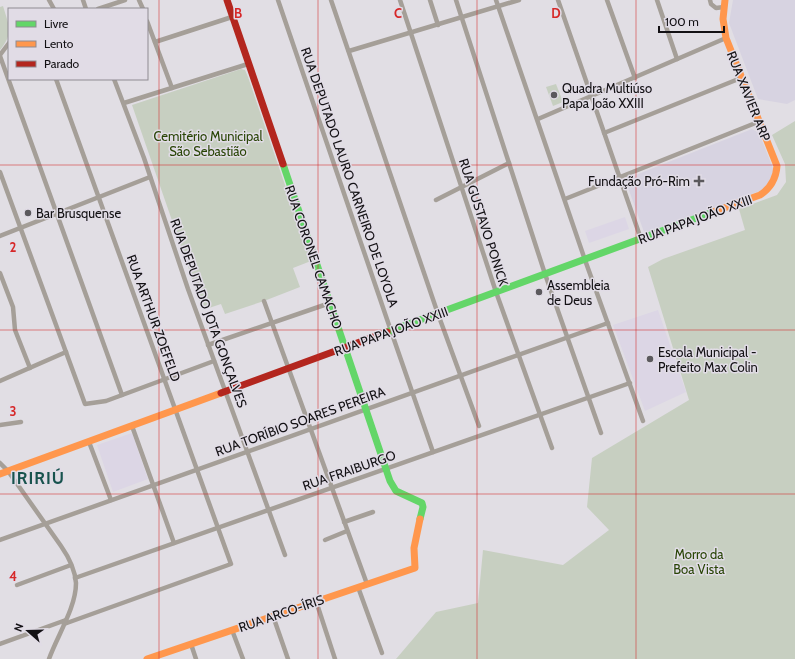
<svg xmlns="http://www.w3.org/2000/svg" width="795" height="659" viewBox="0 0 795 659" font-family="Cabin,sans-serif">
<rect width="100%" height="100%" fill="#e1dee4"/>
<g fill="#dcd6e5">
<path d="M625 217 629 229 589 243 585 231Z"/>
<path d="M658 310 686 392 645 411 613 325Z"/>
<path d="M132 433 148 479 113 492 97 445Z"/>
</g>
<g fill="#d7d3e1">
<path d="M733 0H795V100L787 104 758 99 729 23Z"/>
<path d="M752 129 759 133 774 171 772 179 769 185 762 190 681 221 646 232H644L626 182 628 178Z"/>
</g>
<g fill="#c7cfc1">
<path d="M3 6C9 26 14 33 0 50V7Z"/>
<path d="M241 69 245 70 248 77 311 261 293 268 300 287 264 301 225 314 221 304 203 310 132 105Z"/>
<path d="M556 84 563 102 553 106 546 87Z"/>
<path d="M795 121V659H396L436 612 478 603 483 550 563 565 609 530 587 507 592 458 689 400 648 267 663 259 745 230 739 209 777 195 786 182 785 164 772 135Z"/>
</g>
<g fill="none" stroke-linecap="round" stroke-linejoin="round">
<g stroke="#a59f98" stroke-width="4.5">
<path d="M49 0 54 9"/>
<path d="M83 0 86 9"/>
<path d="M139 0 143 9"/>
<path d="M278 0 391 331 433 452"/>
<path d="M331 0 438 314 479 426"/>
<path d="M400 0 496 292 552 448"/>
<path d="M430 0 438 25"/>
<path d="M456 0 545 274 601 433"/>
<path d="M496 0 585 260 643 421"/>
<path d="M558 0 641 239"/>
<path d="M607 0 635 78"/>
<path d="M657 0 677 59"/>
<path d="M710 0 711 4 716 8 724 7"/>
<path d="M98 9 125 0"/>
<path d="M147 21 172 88"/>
<path d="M155 42 232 17"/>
<path d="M349 51 519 0"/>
<path d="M0 55 9 43"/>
<path d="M0 56 122 395"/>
<path d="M56 79 231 564 64 624"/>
<path d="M114 79 144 158 188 289 285 555"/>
<path d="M124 103 248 64"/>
<path d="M538 119 726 38"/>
<path d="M604 133 741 78"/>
<path d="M0 172 85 404 106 401 214 361"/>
<path d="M565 199 758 122"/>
<path d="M436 200 509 163"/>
<path d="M0 236 150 177"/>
<path d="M0 273 13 307 15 330 30 368"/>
<path d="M264 301 367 584"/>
<path d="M208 345 330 303"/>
<path d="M0 381 66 352"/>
<path d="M0 425 21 422"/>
<path d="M132 426 174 543"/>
<path d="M89 442 111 500"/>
<path d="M0 463 8 471 61 546C68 556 75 570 76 583 76 608 57 636 49 659"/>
<path d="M344 522 373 512"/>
<path d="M0 540 608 323"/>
<path d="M325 540 347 531"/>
<path d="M75 578 630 383"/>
<path d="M17 585 71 565"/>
<path d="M358 587 382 653"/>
<path d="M316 601 335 659"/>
<path d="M273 616 288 659"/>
<path d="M232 630 243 659"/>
<path d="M0 644 66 620"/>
<path d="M191 644 196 659"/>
</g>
<g stroke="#63d668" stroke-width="7">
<path d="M283 164 390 481 396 491 422 503 423 507 420 519"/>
<path d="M387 332 713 212"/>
</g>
<g stroke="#ff974d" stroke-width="7">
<path d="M713 212 760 195C771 188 776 179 777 166L726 38 723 19 725 0"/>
<path d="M0 474 221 393"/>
<path d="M147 659 415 568 414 548 420 519"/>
</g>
<g stroke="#b3261e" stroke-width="7">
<path d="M227 0 283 164"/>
<path d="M221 393 387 332"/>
</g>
</g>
<path fill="none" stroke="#d62828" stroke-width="1" stroke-opacity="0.55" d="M159 0V659M318 0V659M477 0V659M636 0V659M0 165H795M0 330H795M0 494H795"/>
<g fill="#5b595d" stroke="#e1dce6" stroke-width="1.5">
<circle cx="554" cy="95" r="4"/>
<path d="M697 175h4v4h4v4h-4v4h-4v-4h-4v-4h4z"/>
<circle cx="28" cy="213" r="4"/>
<circle cx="539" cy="292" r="4"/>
<circle cx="650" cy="359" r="4"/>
</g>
<g text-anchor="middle" stroke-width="3" stroke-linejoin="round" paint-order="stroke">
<g font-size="13" fill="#131114" stroke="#e1dce6" text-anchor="start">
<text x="562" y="93">Quadra Multiúso<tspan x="562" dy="15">Papa João XXIII</tspan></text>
<text x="690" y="186" text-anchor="end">Fundação Pró-Rim</text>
<text x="36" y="218">Bar Brusquense</text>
<text x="547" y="290">Assembleia<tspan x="547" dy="15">de Deus</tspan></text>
<text x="658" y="357">Escola Municipal -<tspan x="658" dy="15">Prefeito Max Colin</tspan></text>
</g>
<g font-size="13" fill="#131114" stroke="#e1dce6">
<text transform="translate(749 96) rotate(68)" y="5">RUA XAVIER ARP</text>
<text transform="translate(350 177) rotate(71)" y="5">RUA DEPUTADO LAURO CARNEIRO DE LOYOLA</text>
<text transform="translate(695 219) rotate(-20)" y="5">RUA PAPA JOÃO XXIII</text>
<text transform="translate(484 222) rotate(72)" y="5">RUA GUSTAVO PONICK</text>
<text transform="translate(314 257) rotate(71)" y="5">RUA CORONEL CAMACHO</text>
<text transform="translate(209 313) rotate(70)" y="5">RUA DEPUTADO JOTA GONÇALVES</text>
<text transform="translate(154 318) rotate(70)" y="5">RUA ARTHUR ZOEFELD</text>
<text transform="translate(391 331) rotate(-20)" y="5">RUA PAPA JOÃO XXIII</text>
<text transform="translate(300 421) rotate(-20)" y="5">RUA TORÍBIO SOARES PEREIRA</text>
<text transform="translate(349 470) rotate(-19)" y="5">RUA FRAIBURGO</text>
<text transform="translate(281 613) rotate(-19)" y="5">RUA ARCO-ÍRIS</text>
</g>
<g font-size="13" fill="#294506" stroke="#e1dce6">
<text x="208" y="141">Cemitério Municipal<tspan x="208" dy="15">São Sebastião</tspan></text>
<text x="699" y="559">Morro da<tspan x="699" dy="15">Boa Vista</tspan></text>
</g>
<g font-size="17" font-weight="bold" letter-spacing="1" fill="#18534e" stroke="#e1dce6">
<text x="38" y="484">IRIRIÚ</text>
</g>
</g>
<g font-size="13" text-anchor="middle" font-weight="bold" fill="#d62828" stroke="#e1dce6" stroke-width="3" stroke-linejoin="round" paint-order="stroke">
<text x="238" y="18">B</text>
<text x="398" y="18">C</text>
<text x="556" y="18">D</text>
<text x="13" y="252">2</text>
<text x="13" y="416">3</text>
<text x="13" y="581">4</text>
</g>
<rect x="8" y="8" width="140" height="72" fill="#e1dce6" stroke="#8f8b92"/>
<rect x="16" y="21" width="20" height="6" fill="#63d668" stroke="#8f8b92"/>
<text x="44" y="28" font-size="12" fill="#131114">Livre</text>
<rect x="16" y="41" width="20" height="6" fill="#ff974d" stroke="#8f8b92"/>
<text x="44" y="48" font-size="12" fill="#131114">Lento</text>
<rect x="16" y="61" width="20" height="6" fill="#b3261e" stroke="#8f8b92"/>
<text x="44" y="68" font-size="12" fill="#131114">Parado</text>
<g transform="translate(28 631) rotate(290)" stroke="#e1dce6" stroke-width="3" paint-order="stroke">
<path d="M0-3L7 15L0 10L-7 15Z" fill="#131114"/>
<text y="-6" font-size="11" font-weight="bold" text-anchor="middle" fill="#131114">N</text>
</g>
<path d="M659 26v6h65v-6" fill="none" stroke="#131114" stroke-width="2"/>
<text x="665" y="26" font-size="12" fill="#131114" stroke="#e1dce6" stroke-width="3" paint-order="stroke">100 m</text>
</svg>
